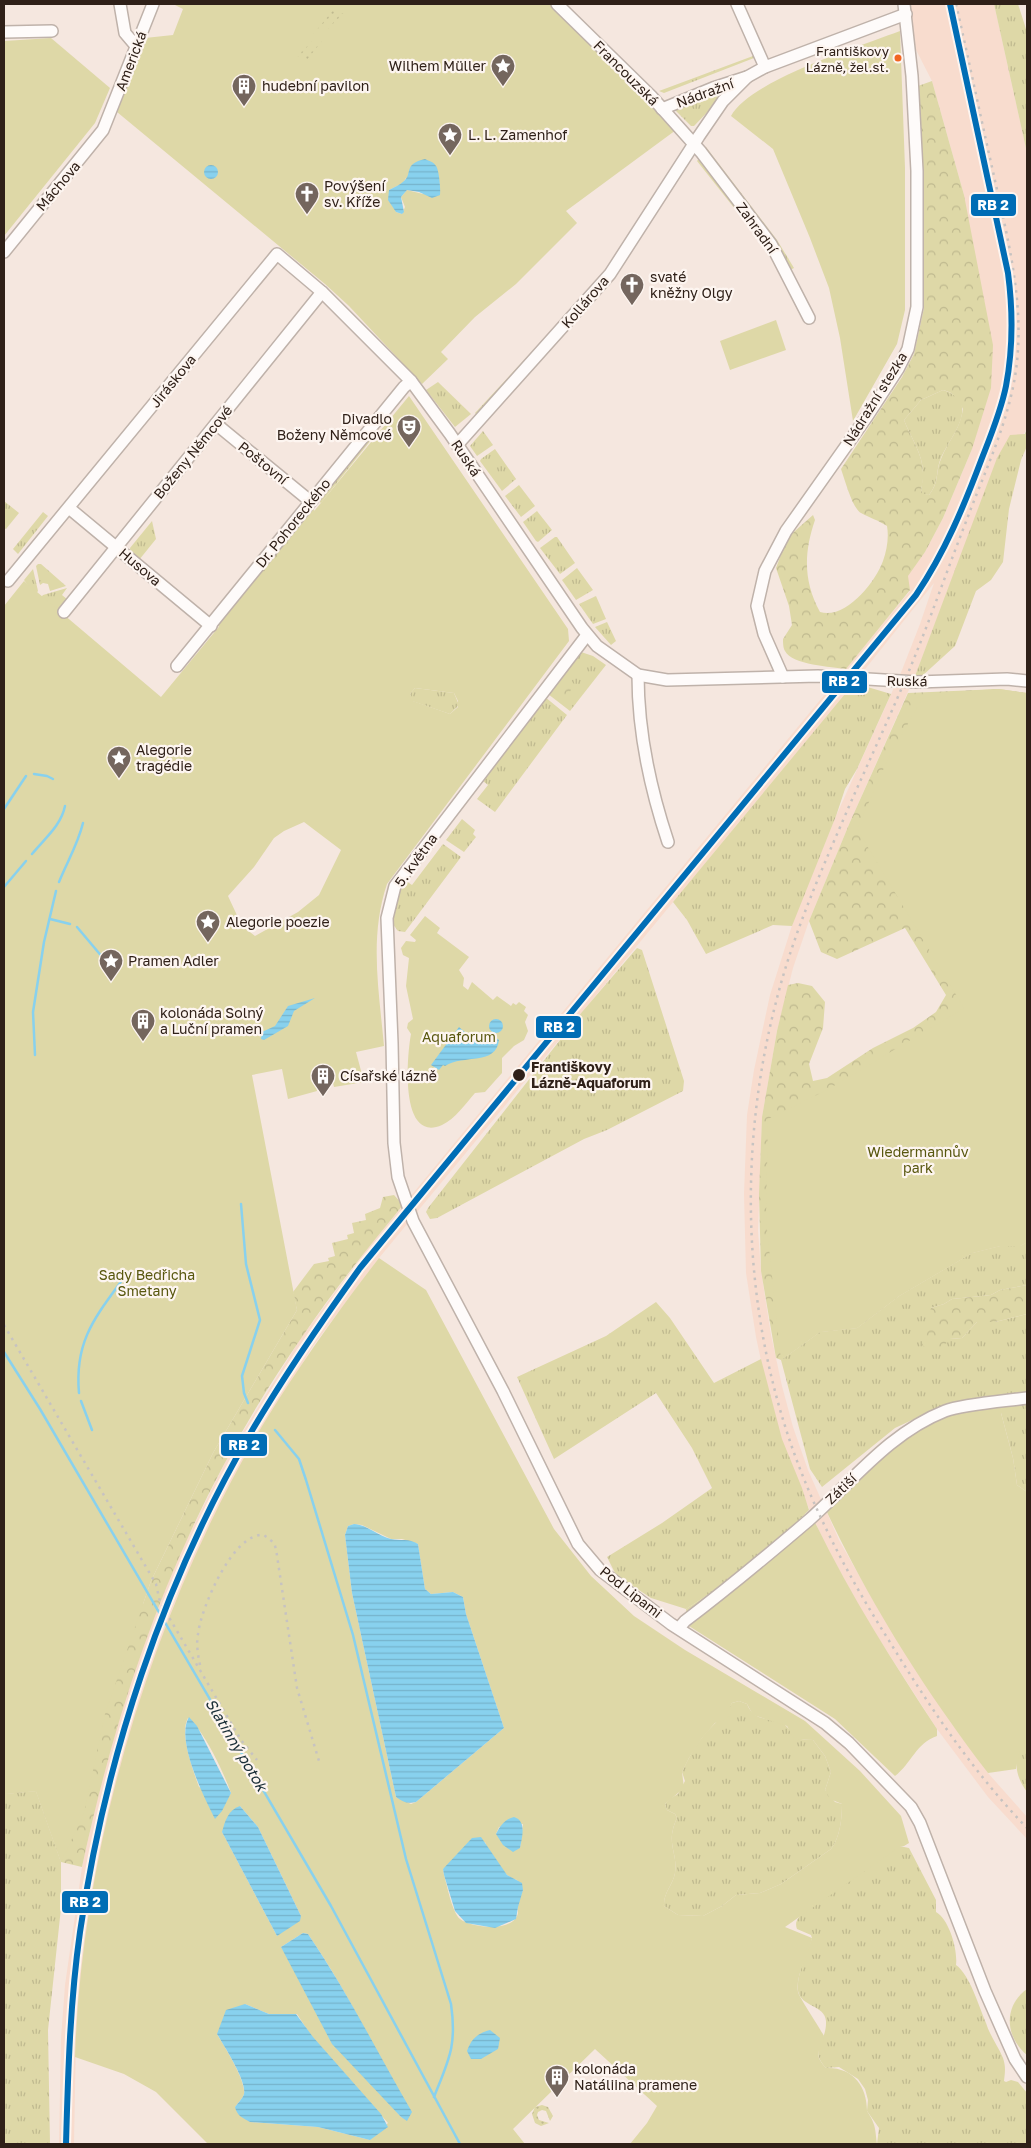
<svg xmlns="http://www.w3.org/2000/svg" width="1031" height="2148" viewBox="0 0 1031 2148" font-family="'Golos Text',sans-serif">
<defs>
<pattern id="grass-tufts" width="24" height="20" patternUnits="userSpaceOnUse" patternTransform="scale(1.25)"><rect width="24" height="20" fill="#ded8a7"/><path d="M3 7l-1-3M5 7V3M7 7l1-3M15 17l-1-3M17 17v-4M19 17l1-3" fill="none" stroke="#bfb98f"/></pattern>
<pattern id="forest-crowns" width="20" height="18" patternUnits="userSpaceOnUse" patternTransform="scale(1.25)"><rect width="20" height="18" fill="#ded8a7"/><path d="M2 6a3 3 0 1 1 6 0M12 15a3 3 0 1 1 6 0" fill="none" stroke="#bfb98f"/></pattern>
<pattern id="garden-dots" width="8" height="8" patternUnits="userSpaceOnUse" patternTransform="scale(1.25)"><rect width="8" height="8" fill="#ded8a7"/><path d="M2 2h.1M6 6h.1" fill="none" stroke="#bfb98f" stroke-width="1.8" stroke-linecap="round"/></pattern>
<pattern id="water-rules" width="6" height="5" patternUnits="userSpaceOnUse" patternTransform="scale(1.25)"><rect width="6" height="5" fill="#88d1ee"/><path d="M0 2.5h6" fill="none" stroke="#76b3cb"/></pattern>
</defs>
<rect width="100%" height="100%" fill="#f5e7df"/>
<path fill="#f8dcce" d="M909 4H994L1027 153V428L969 535 915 676 850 822 809 921 793 968 777 1031 762 1117 758 1231 761 1271 771 1335 782 1386 793 1427 808 1470 839 1540 878 1609 949 1720 988 1773 1027 1817V1839L988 1797 937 1729 865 1617 826 1546 794 1475 779 1431 767 1389 756 1337 746 1273 744 1194 747 1115 754 1070 770 995 795 916 836 816 902 670 920 624 934 583 854 683 379 1258 313 1346 245 1458 205 1535 174 1605 145 1685 120 1768 97 1870 86 1936 76 2038 74 2144H59L61 2038 65 1985 82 1867 96 1803 118 1721 146 1636 174 1565 231 1451 301 1338 367 1249 910 591 907 576 925 552 943 518 972 449 964 195 932 81 913 44Z"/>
<g fill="url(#grass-tufts)">
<path d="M994 4H1018L1027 32V153Z"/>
<path d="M753 56 754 58 664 93 659 91Z"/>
<path d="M714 93 718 95V101L694 126H691L674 109Z"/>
<path d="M706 147 777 240 794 268 790 270 704 152Z"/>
<path d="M700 157 772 252H769L697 161Z"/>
<path d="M550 332 551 333 478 416 475 413Z"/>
<path d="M438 382 471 414 455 427 426 390Z"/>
<path d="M943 390C983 402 950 437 941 458 935 472 940 481 929 495L921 494C921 487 923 480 923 473 923 454 911 438 904 420L921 400Z"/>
<path d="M377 428 379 430 321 503 317 500Z"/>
<path d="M1027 428V446L1021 460 1009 509 1003 562 991 580 976 591 955 646 921 677 915 676 997 458 1010 435 1025 434Z"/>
<path d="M483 431 493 445 477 456 470 446Z"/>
<path d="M495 449 516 479 502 491 480 461 481 459Z"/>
<path d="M519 485 535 506 521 517 505 496Z"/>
<path d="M4 501 19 513 6 529 4 528Z"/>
<path d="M312 508 315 511 221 628 217 625Z"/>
<path d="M537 511 552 530 538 542 536 541 523 522Z"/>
<path d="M43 512 48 516 18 554 13 549Z"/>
<path d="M152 521 156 539 139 560 131 553 130 548Z"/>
<path d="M555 537H557L575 563 560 574 540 548Z"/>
<path d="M38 564H41L66 586 50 591 48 584 43 583 40 585 36 566Z"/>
<path d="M577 568 593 590 576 600 562 580Z"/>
<path d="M33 569 38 591 35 595 24 580Z"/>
<path d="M67 588 62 595 68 600 51 622 38 601 43 595Z"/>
<path d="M596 596 606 619 593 624 579 604Z"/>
<path d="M607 622 616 641 611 645 595 627Z"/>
<path d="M581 652 593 656 606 665 570 711 548 694Z"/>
<path d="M854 683 891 694 857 769 845 789 836 816 792 926 773 925 706 954 687 920 673 902Z"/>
<path d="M415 688 454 693 459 705 450 714 412 701 410 694Z"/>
<path d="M545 697 567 715 495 812 477 799 488 785 483 781Z"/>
<path d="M462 819 475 830 473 834 476 837 464 852 446 840Z"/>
<path d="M443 844 461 857 405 932 398 931 392 923 399 893 406 881 412 885Z"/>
<path d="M637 948 642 950 684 1081 683 1091 607 1130 584 1139 437 1218 430 1219 426 1212 428 1208 582 1012Z"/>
<path d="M1027 1242V1285L1000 1290 991 1295 952 1299 944 1304 931 1308 950 1339 962 1338 977 1322H995L1027 1314 1026 1390 1027 1397 940 1407 895 1428 822 1487 810 1469 781 1360 820 1332 857 1328 899 1296 972 1253 1000 1246H1020Z"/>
<path d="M656 1302 670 1318 714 1383 761 1359 782 1439 802 1488 809 1510 774 1544 732 1579 686 1609 651 1598 616 1575 607 1557 662 1523 712 1488 692 1448 656 1393 554 1459 517 1377 606 1336Z"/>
<path d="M1027 1403V1492L1017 1485 1013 1458 1000 1409 1002 1406Z"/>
<path d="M739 1701 747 1704C754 1721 765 1717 780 1722 790 1726 791 1737 801 1739 805 1740 809 1739 813 1740L825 1756 831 1772 825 1790 835 1802 842 1804C842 1818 840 1838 831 1849L781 1884 760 1893 736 1895 722 1906 703 1916 678 1915 664 1906C663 1893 673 1885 675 1873 678 1851 665 1844 677 1818L675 1814 667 1810 665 1804 671 1798 678 1794 685 1781 682 1772C688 1759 695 1746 704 1735 714 1723 724 1717 732 1703Z"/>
<path d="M1027 1738V1792C1014 1775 1012 1755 1027 1738Z"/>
<path d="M36 1791 61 1862V1908L48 2030 50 2144H4V1794Z"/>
<path d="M899 1846 909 1848 936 1900V1912C949 1919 958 1950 956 1965 970 1975 979 2007 986 2023 990 2036 998 2046 1003 2058 1006 2067 1005 2072 1004 2081L1006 2082 1011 2080 1018 2082 1027 2093V2144H877L879 2128 867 2111 868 2100 865 2089 858 2079 839 2067 826 2068C808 2048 827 2044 826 2021 825 2005 801 2007 798 1991 796 1975 807 1954 812 1938L811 1935 797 1929C794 1921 799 1917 804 1912Z"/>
<path d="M1027 1989V2055C1005 2037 1003 2006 1027 1989Z"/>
</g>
<g fill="url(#forest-crowns)" fill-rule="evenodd">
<path d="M932 81 964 195 993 345 991 388 972 449 943 518 925 552 908 576 910 590 846 669C832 667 792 665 785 651 783 648 783 642 783 639L792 625 789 606 776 568 787 538 813 515 815 520C804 552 803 581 820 612 845 620 875 583 883 561 887 550 889 537 887 526 878 520 870 518 861 513 852 508 845 480 841 469L902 377 914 354 924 308 923 175 918 86ZM943 390C955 393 958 399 963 409 959 432 949 439 941 459 935 473 940 481 929 495L921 493C921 487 924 480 923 473 923 454 911 438 904 420L921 400Z"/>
<path d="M565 679H569L574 684 565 701 562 702 556 699 555 690Z"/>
<path d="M999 689 1027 693V1242L1020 1246H1000L972 1253 899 1296 857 1328 820 1332 781 1360 776 1358 761 1271 759 1194 762 1117 777 1031 788 985 798 983 812 986 825 1002 823 1028 809 1064 813 1081 827 1078 873 1048 913 1028 936 1012 946 995 905 928 837 959 821 952 809 921 850 822 908 693Z"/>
<path d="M394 1195 403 1205C368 1248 333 1291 302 1337 189 1499 123 1675 82 1867L61 1862 36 1791 4 1794V1362L143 1604 151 1581 213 1453 297 1310 293 1292 314 1264 329 1261 328 1258 335 1256 332 1243 348 1239 347 1235 354 1233 352 1223 366 1220 365 1214 380 1208 383 1197Z"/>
<path d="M1027 1285V1314L995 1322H977L962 1338 950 1339 937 1354 922 1345 931 1308 944 1304 952 1299 991 1295 1000 1290Z"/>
</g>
<g fill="#ded8a7" fill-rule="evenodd">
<path d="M173 4H551L676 130 566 211 577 223 516 284 475 317 441 352 448 359 422 384 349 306 325 284 117 112 145 38 173 35 183 9ZM437 174 440 185 423 194 407 190 401 197 405 207 402 214 396 212 389 190 403 183 406 178Z"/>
<path d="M900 31 905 168V310L897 344 853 421 840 338 829 288 810 238 773 149 731 116C750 80 861 46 900 31Z"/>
<path d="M51 38 110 88 95 123 4 236V41Z"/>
<path d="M776 320 786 350 730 370 720 341Z"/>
<path d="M409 396 568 629 569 641 387 884C369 937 379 991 384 1046L356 1052 364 1082 334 1087 332 1079 316 1083 317 1091 288 1099 282 1069 252 1075 297 1310 213 1453 151 1581 105 1714 84 1813 61 1862 36 1791 4 1794V606L24 581 161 697ZM415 688 454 693 458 701V707L450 714 413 701 410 694ZM304 822 341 850 319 895 298 912 255 936 242 926 228 896 254 867 274 838 284 831Z"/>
<path d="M999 689 1027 693V1242L1020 1246H1000L972 1253 899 1296 857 1328 820 1332 781 1360 766 1220 768 1119 827 1090 964 1008 857 829 887 761 923 697 931 693Z"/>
<path d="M425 916 440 928 437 933 469 957 459 970 464 978 463 986 468 990 472 982 493 1000 497 996 511 1006 513 1003 516 1005 519 1002 526 1007 524 1011 528 1015 525 1022 528 1031 524 1040 514 1046 502 1058V1073L485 1092 475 1093C466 1103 455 1119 442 1125 399 1144 407 1055 411 1034L407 1028 408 1023 413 1019 406 986 409 958 403 955 401 948 406 941 415 942 416 940 410 935Z"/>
<path d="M379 1258 426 1290 554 1529 591 1576 634 1616 685 1650 805 1721 860 1771 901 1816 909 1843 904 1846 899 1847 785 1927 812 1938C809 1955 795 1975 798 1992 799 1997 820 2028 824 2036 821 2052 812 2052 826 2068 853 2067 867 2086 867 2111 876 2125 875 2128 877 2144H630L647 2123 657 2106 595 2049 513 2129 525 2144H208L156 2092 124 2074 75 2057C82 1843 154 1607 264 1423 299 1366 338 1311 379 1258ZM354 1524 362 1525 391 1539H402L418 1544 425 1589 431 1594 453 1592 463 1597 466 1614 504 1728 416 1802 411 1804 396 1797 352 1593 345 1535 348 1526ZM739 1701 747 1704 753 1715 787 1726 794 1739 813 1740 825 1756 831 1772 825 1790 830 1799 842 1804C842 1818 840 1838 831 1849L781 1884 760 1893 736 1895 722 1906 703 1916 678 1915 664 1906C663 1893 673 1885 675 1873 678 1851 665 1844 677 1818L675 1814 667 1810 665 1804 684 1788 682 1772 689 1758 702 1738 715 1723 727 1719 731 1714 730 1707 732 1703ZM188 1718C204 1730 224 1773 231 1793L227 1799 199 1787C193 1770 179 1734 188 1718ZM240 1806 258 1827 301 1916 277 1936 222 1832ZM523 1824 520 1848 496 1834 499 1827ZM485 1842C490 1856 502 1876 517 1880L523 1890C521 1895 519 1900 518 1905 517 1908 519 1913 517 1916 510 1932 472 1928 460 1919 452 1912 447 1885 444 1875L443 1869ZM303 1933 308 1934C350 1996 378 2052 407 2120L401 2117 378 2090 281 1947ZM245 2004 269 2014H297L312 2037 388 2123 370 2140 318 2127 250 2122 235 2107C238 2103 243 2098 244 2094 246 2080 224 2046 217 2034Z"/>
<path d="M1002 1406 1001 1413 1013 1458 1017 1485 1027 1492V1738L1019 1753 1016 1769 988 1773C925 1691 869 1602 825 1508L910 1434 948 1413Z"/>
<path d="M805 1514H811C847 1590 891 1659 937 1729V1736C916 1743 911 1764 895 1776L835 1719 689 1626 686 1609 732 1579 774 1544Z"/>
</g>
<g fill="url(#garden-dots)">
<path d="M335 8 337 10 299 57 296 55Z"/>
<path d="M341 13 344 14 305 62 303 60Z"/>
<path d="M542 2105 548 2107 553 2116 550 2121 546 2111 542 2110 538 2112 537 2115 539 2120 549 2123 541 2126 535 2123 532 2114 535 2107Z"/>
</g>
<g fill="url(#water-rules)">
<path d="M425 159C429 161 434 162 436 166 439 169 441 191 440 195L432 198 419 192 407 190 401 197 404 212 402 214 396 212 388 200 389 190C394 187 400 185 404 181 413 173 403 164 425 159Z"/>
<circle cx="211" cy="172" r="7"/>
<path d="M315 998 294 1011 288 1026 264 1040 261 1039 262 1032 275 1026 288 1006Z"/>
<circle cx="496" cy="1026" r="7"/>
<path d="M459 1027C467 1034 475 1041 484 1032L493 1039 495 1037 499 1040C496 1066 464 1054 445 1066L443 1065 439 1070 431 1065Z"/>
<path d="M354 1524C368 1525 378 1536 391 1539 400 1541 409 1538 418 1544L425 1589 431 1594 453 1592 463 1597 466 1614 504 1728 416 1802C407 1804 403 1802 396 1797L352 1593 345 1535 348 1526Z"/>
<path d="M189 1717 197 1726 231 1793 222 1811 215 1819C204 1797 175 1740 189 1717Z"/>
<path d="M240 1806 258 1827 301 1916 300 1921 277 1936 222 1832C225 1821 228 1810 240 1806Z"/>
<path d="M514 1817C527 1821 522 1837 520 1848L513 1852 503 1845 496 1834C500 1826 505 1819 514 1817Z"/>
<path d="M481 1837 507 1875 522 1883 523 1890 518 1907 516 1919 495 1928 466 1923 455 1911 444 1875 443 1869 472 1838Z"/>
<path d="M303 1933 308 1934C347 1991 377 2052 412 2112L407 2121 401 2117 332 2044 281 1947Z"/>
<path d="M245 2004 269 2014H296L313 2037 381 2114 388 2127 370 2140 318 2127 250 2122C243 2118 237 2116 235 2107 238 2103 243 2098 244 2094 247 2081 224 2046 217 2034L226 2010Z"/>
<path d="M490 2030 500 2038 498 2049 481 2059H471L467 2051C471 2039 478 2033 490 2030Z"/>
</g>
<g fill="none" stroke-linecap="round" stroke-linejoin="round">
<g stroke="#88d1ee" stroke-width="2.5">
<path d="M34 774 47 776 53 779"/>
<path d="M4 809 26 776"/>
<path d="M32 854C44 839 61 826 65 806"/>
<path d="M59 882C67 862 78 844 83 823"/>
<path d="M4 887 26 861"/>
<path d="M50 919 70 924"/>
<path d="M77 927 109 965"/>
<path d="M35 1055 33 1012 44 942 56 891"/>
<path d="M241 1204 246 1264 260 1320 242 1376 244 1393 248 1403"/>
<path d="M4 1352 40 1409 331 1906 460 2144"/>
<path d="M79 1393C74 1338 98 1314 128 1272"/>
<path d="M81 1401 92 1430"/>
<path d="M275 1430 299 1459 306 1480 353 1635 406 1859 451 2004C457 2046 449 2059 434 2097"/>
</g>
<defs>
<g id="minor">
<path d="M120 4 125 33 136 46"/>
<path d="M557 4 651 96 701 152 771 244 809 318"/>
<path d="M737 4 765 67"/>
<path d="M4 32 52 31"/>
<path d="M662 109 713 88 747 77 765 67 906 14"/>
<path d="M4 252 103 130 153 4"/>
<path d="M216 424 310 501"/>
<path d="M457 445 610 274 699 136 723 101 747 77"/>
<path d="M69 508 211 626"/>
<path d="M8 581 277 254 322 292 411 381 450 434 582 628 597 646 638 675 667 680 818 676 917 682 1007 679 1027 681"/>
<path d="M64 612 322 292"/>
<path d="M587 635 395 886 387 918 392 1043 394 1143 398 1177 413 1221 503 1391 578 1544 600 1570 671 1624 825 1723 849 1743 911 1807 920 1823 985 1991 1015 2059 1027 2077"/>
<path d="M177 666 404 387 411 381"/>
<path d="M638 675C638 731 650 788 668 842"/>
<path d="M783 677 764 634 757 606 765 571 786 531 868 415 898 369 908 349 917 307V171L912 76 904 4"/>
<path d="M679 1628 685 1621C727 1589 768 1555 809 1520 852 1482 889 1433 945 1411 964 1404 1005 1401 1027 1398"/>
</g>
</defs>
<use href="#minor" stroke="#bfb2aa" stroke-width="14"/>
<use href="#minor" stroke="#fefbfa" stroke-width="11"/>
<g stroke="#c7c3c1" stroke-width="2.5" stroke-dasharray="2.5 5" stroke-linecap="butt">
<path d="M956 4C969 61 981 119 994 176 1008 240 1025 304 1016 370 1009 421 985 471 967 519 948 568 931 617 911 666 890 717 866 767 844 818 818 878 792 938 776 1002 736 1157 743 1325 802 1474 825 1532 855 1587 888 1639 929 1706 973 1772 1027 1828"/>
<path d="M4 1325 156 1584 160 1602 241 1740 257 1760"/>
<path d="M200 1665C198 1655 196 1644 198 1634 201 1608 233 1532 264 1535L274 1543 276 1549 297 1688 319 1761"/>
</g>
<defs>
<path id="rail-1" d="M66 2144C68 2073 70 2002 80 1932 105 1759 162 1585 250 1434 284 1376 321 1322 360 1268L916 595C945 552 964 506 982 458 991 435 1001 411 1006 386 1013 349 1013 311 1008 273L950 4"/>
</defs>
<use href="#rail-1" stroke="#fdf5f0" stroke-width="10"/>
<use href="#rail-1" stroke="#006db5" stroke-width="6"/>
</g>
<defs>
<symbol id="sight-pin" viewBox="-11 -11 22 30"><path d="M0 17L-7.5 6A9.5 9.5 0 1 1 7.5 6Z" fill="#74665e" stroke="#fdf5f0"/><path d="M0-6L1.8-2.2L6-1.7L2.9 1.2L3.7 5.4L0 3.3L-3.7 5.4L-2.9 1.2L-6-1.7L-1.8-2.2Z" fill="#fff"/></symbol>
<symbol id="building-pin" viewBox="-11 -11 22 30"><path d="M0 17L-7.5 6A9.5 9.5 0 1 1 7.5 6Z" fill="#74665e" stroke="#fdf5f0"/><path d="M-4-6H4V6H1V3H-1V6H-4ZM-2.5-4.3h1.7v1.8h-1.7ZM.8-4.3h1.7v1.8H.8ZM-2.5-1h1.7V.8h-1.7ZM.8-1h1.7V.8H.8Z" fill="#fff"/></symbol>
<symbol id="church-pin" viewBox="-11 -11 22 30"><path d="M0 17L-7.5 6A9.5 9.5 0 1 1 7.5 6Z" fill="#74665e" stroke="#fdf5f0"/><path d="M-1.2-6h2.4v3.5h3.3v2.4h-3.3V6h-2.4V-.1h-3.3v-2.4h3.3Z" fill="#fff"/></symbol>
<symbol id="theatre-pin" viewBox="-11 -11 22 30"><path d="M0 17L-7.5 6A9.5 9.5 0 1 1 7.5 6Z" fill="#74665e" stroke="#fdf5f0"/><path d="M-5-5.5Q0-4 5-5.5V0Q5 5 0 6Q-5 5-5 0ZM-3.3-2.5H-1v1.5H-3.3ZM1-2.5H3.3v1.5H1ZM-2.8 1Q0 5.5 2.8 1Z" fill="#fff"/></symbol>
</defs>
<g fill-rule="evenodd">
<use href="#sight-pin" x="489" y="52" width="28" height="38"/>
<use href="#building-pin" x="230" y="72" width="28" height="38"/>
<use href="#sight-pin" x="436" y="121" width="28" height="38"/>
<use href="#church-pin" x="293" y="180" width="28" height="38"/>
<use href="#church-pin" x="618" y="271" width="28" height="38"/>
<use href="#theatre-pin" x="395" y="413" width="28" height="38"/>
<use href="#sight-pin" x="105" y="744" width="28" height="38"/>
<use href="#sight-pin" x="194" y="908" width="28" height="38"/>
<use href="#sight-pin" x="97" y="947" width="28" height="38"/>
<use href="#building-pin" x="129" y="1007" width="28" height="38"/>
<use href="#building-pin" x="309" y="1062" width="28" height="38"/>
<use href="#building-pin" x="543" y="2063" width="28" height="38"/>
</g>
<circle fill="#f26522" stroke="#fdf5f0" stroke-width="2" cx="898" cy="58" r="4.5"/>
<circle fill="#2f2018" stroke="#fdf5f0" stroke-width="2" cx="519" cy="1075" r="7"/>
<g text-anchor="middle" stroke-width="4.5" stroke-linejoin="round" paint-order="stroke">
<g font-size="13" fill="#2f2018" stroke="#fdf5f0" text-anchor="end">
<text x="889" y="56">Františkovy<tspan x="889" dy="16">Lázně, žel.st.</tspan></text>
</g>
<g font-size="14" fill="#2f2018" stroke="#fdf5f0">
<text transform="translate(131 61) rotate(-69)" y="5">Americká</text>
<text transform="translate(626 73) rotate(45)" y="5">Francouzská</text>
<text transform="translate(705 93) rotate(-20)" y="5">Nádražní</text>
<text transform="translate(58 186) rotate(-50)" y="5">Máchova</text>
<text transform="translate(757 228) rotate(54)" y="5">Zahradní</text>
<text transform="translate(585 302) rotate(-49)" y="5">Kollárova</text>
<text transform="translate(173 381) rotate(-51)" y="5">Jiráskova</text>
<text transform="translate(875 399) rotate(-58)" y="5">Nádražní stezka</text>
<text transform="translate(193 452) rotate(-51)" y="5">Boženy Němcové</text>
<text transform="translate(466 458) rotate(56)" y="5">Ruská</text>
<text transform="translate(263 463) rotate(39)" y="5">Poštovní</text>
<text transform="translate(293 523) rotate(-51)" y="5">Dr. Pohoreckého</text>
<text transform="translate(140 567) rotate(40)" y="5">Husova</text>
<text transform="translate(907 681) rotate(1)" y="5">Ruská</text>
<text transform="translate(416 860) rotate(-54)" y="5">5. května</text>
<text transform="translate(841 1489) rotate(-44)" y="5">Zátiší</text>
<text transform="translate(631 1592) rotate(38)" y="5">Pod Lipami</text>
</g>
<g font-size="14" fill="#2f2018" stroke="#fdf5f0" text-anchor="start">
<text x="486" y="71" text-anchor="end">Wilhem Müller</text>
<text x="262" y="91">hudební pavilon</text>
<text x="468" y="140">L. L. Zamenhof</text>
<text x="324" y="191">Povýšení<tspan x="324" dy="16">sv. Kříže</tspan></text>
<text x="650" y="282">svaté<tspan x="650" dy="16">kněžny Olgy</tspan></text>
<text x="392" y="424" text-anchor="end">Divadlo<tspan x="392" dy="16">Boženy Němcové</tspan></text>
<text x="136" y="755">Alegorie<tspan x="136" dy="16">tragédie</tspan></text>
<text x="226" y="927">Alegorie poezie</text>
<text x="128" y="966">Pramen Adler</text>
<text x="160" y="1018">kolonáda Solný<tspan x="160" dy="16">a Luční pramen</tspan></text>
<text x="340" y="1081">Císařské lázně</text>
<text x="574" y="2074">kolonáda<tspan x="574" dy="16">Natáliina pramene</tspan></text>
</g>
<g font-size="14" fill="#58570e" stroke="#fdf5f0">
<text x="459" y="1042">Aquaforum</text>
<text x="918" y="1157">Wiedermannův<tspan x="918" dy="16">park</tspan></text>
<text x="147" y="1280">Sady Bedřicha<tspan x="147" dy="16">Smetany</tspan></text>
</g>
<g font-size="14" font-weight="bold" fill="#2f2018" stroke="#fdf5f0" text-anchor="start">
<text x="531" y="1072">Františkovy<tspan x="531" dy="16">Lázně-Aquaforum</tspan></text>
</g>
<g font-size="15" font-style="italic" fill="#192d36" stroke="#fdf5f0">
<text transform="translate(236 1745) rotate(59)" y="5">Slatinný potok</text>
</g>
</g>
<g stroke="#fdf5f0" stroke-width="2">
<rect x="970" y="193" width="47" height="24" rx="5" fill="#006db5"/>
<rect x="821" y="670" width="47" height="24" rx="5" fill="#006db5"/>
<rect x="535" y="1015" width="47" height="24" rx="5" fill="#006db5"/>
<rect x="220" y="1433" width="48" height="24" rx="5" fill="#006db5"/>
<rect x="61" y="1890" width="48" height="24" rx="5" fill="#006db5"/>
</g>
<g font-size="14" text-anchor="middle" font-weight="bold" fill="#fff">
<text x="993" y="210">RB 2</text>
<text x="844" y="686">RB 2</text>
<text x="559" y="1032">RB 2</text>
<text x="244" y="1450">RB 2</text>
<text x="85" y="1907">RB 2</text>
</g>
<rect width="1031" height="2148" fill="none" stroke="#2f2018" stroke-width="10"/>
</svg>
